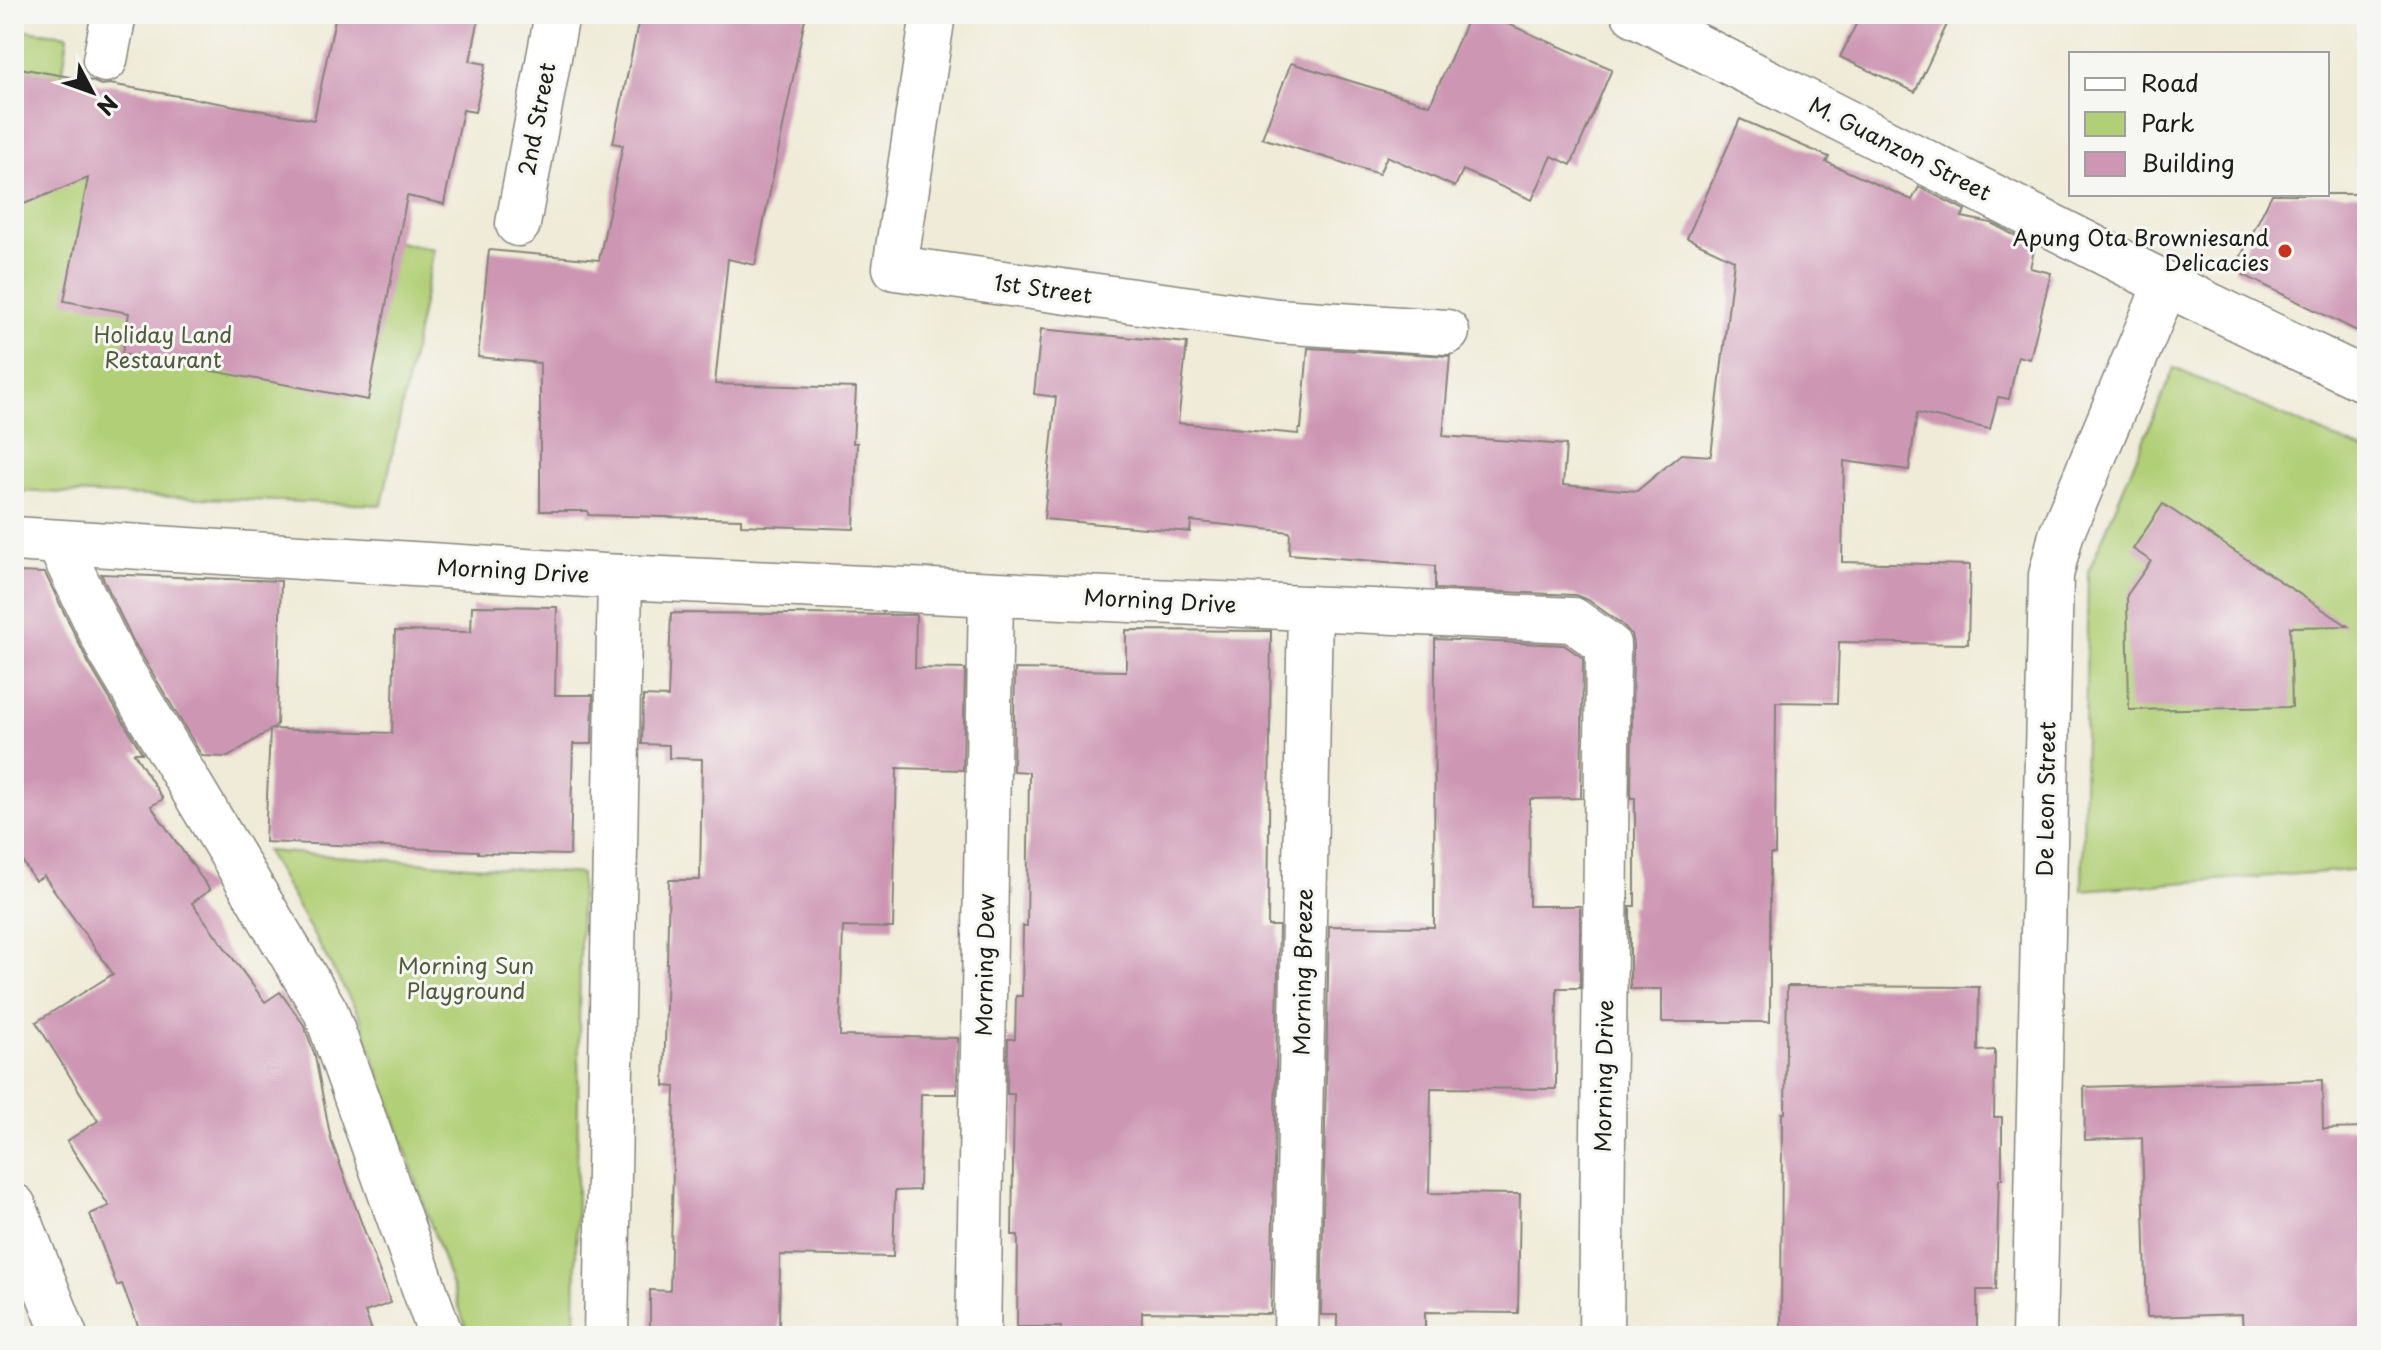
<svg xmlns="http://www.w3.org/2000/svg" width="2381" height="1350" viewBox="0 0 2381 1350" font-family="'Playpen Sans',sans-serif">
<rect width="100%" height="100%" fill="#f6f6f2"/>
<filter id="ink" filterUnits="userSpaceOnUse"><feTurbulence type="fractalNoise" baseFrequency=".0125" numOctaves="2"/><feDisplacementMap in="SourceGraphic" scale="16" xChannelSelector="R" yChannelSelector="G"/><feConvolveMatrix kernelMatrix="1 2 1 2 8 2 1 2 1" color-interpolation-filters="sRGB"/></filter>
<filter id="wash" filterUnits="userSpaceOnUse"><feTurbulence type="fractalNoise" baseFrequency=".006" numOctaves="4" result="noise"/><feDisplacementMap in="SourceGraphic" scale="32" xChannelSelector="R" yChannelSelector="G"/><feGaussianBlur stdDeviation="1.8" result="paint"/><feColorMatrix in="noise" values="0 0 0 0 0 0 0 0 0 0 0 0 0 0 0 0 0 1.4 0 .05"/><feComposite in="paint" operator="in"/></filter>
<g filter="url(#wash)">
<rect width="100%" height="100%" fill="#efebd8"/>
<g fill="#b1cf76" stroke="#667649" stroke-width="2">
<path d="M14 29 68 35 49 173 434 249 382 505 14 491Z"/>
<path d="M2174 368 2367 452V869L2082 890 2088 572Z"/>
<path d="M266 851 581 874 575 1336H469L360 1017Z"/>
</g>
<g id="blocks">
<g fill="#cd97b4">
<path d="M336 14H480L470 61 486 64 475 112 463 110 444 204 407 196 368 400 122 354 129 313 64 301 88 178 14 208V67L92 81 101 85 110 84 314 120Z"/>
<path d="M640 14H806L755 265 728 259 715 384 856 388 853 443H857L854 529 741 525V519L588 515V511H540V363L478 357 489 250 599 260 623 145 613 143Z"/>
<path d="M1470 14H1485L1612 69 1571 165 1552 156 1532 200 1463 170 1455 187 1387 156 1379 174 1262 138 1291 63 1430 105Z"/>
<path d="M1861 14H1952L1915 92 1840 57Z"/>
<path d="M1740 119 1829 157 1826 162 1912 200 1919 187 1965 210 1962 217 1991 223 2035 246 2030 268 2051 273 2030 359 2018 356 2009 399 1998 397 1990 429 1917 413 1909 470 1844 461 1842 562 1970 565 1968 644 1839 642 1837 703 1776 702 1775 854H1770V1022H1662V989H1630V906H1635V798H1631L1633 645 1631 634 1623 625 1588 600 1575 595 1435 589V566L1289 554 1290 532 1191 521 1190 532 1044 519 1056 397 1034 394 1041 329 1187 343 1178 423 1298 434 1299 429H1301L1308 348 1450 356 1443 436 1566 445 1563 485 1637 491 1681 454 1711 456 1734 260 1687 238Z"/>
<path d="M2272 194H2367V336L2234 270Z"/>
<path d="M2163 504 2348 626 2290 627 2292 707 2129 710 2127 595 2151 561 2133 549Z"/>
<path d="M14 572 45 573 89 664 142 753H134L163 799 151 806 210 890 192 903 265 1002 280 992 304 1025 315 1056 331 1140 391 1303 365 1312 374 1336H142L122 1284 117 1286 90 1214 109 1206 67 1141 98 1121 36 1022 113 974 44 876 35 881 14 848Z"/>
<path d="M101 574 281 581 277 725 272 729 392 733 395 631 471 632 472 606 557 607 555 695H593L592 744H573L570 855 478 853V851L265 842 270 730 228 757 202 756 132 639Z"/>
<path d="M671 613 916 615 915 668 965 669 963 770 897 768 893 928 843 927 840 1036 958 1038 957 1094H921L919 1190 895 1191 893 1257 780 1255 779 1336H650V1290L670 1291 675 1087 664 1086 669 880H700L702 759 669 758V745L642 744 643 696 668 697Z"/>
<path d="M1126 630 1271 631 1268 926H1279L1271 1314 1142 1312V1336H1061V1327H1017L1018 1235H1012L1014 1094H1007L1008 1039H1015L1016 996H1022L1023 926H1027L1029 772 1013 771 1015 669 1126 671Z"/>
<path d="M1435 639 1564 645 1583 658 1581 798 1530 799 1529 906H1580V988H1557L1556 1089 1431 1088 1429 1193 1520 1194 1518 1313 1425 1312V1336H1337V1315H1321L1329 926 1434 927Z"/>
<path d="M1787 986 1979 987 1978 1051 1995 1050 1994 1117H2002V1179H1999L1996 1290H1977V1336H1781L1782 1113H1785Z"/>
<path d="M2322 1080 2323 1129 2367 1128V1336H2243L2242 1314 2147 1317 2142 1138 2085 1140 2084 1087Z"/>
</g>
</g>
</g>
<g filter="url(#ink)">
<use href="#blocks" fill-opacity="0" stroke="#86847a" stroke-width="2"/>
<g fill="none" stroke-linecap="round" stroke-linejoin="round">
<defs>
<g id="street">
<path d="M933 14 895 268 1277 321 1447 332"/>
<path d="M1634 14 2166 284 2367 381"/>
<path d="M105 60 114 14"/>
<path d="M518 224 557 14"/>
<path d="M14 539 620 577 1573 620 1608 645 1601 1336"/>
<path d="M59 544 110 651 326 1012 441 1336"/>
<path d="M606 1336 620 577"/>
<path d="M978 1336 991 594"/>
<path d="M1296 1336 1310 608"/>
<path d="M2034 1336 2051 575 2061 535 2166 284"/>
</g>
<path id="highway" d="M14 1206 65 1336"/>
</defs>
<use href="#street" stroke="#86847a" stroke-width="47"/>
<use href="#highway" stroke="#86847a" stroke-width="47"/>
<use href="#street" stroke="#fff" stroke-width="44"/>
<use href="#highway" stroke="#fff" stroke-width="44"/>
</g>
</g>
<circle fill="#c8321e" stroke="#f6f6f2" stroke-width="3" cx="2285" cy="251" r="8"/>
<g text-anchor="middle" stroke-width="6" stroke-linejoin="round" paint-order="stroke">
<g font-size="22" fill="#1c1c1c" stroke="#f6f6f2">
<text transform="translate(537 119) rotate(-79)" y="8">2nd Street</text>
<text transform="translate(1900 149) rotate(27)" y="8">M. Guanzon Street</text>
<text transform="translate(1043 289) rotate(8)" y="8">1st Street</text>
<text transform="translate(513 571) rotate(3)" y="8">Morning Drive</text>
<text transform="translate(1160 601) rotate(3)" y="8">Morning Drive</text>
<text transform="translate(2046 799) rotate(-89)" y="8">De Leon Street</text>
<text transform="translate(985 965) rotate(-89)" y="8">Morning Dew</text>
<text transform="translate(1303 972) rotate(-89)" y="8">Morning Breeze</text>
<text transform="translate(1604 1076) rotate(-89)" y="8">Morning Drive</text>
</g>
<g font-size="22" fill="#1c1c1c" stroke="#f6f6f2" text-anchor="end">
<text x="2269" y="246">Apung Ota Browniesand<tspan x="2269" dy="25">Delicacies</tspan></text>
</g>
<g font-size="22" fill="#505b3c" stroke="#f6f6f2">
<text x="163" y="343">Holiday Land<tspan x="163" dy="25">Restaurant</tspan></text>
<text x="466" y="974">Morning Sun<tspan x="466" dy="25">Playground</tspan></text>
</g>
</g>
<rect width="2381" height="1350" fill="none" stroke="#f6f6f2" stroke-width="48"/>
<rect x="2069" y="52" width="260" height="144" fill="#f6f6f2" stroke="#9f9f9c" stroke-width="2"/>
<rect x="2085" y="78" width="40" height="12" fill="#ffffff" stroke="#9f9f9c" stroke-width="2"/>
<text x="2141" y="92" font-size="24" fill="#1c1c1c">Road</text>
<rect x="2085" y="112" width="40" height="24" fill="#b1cf76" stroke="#9f9f9c" stroke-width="2"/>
<text x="2141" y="132" font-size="24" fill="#1c1c1c">Park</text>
<rect x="2085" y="152" width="40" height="24" fill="#cd97b4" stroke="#9f9f9c" stroke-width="2"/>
<text x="2141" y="172" font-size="24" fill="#1c1c1c">Building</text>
<g transform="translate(92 92) rotate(131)" stroke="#f6f6f2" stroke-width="6" paint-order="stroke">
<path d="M0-6L14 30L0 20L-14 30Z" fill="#1c1c1c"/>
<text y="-12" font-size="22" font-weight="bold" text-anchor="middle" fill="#1c1c1c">N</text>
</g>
</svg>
